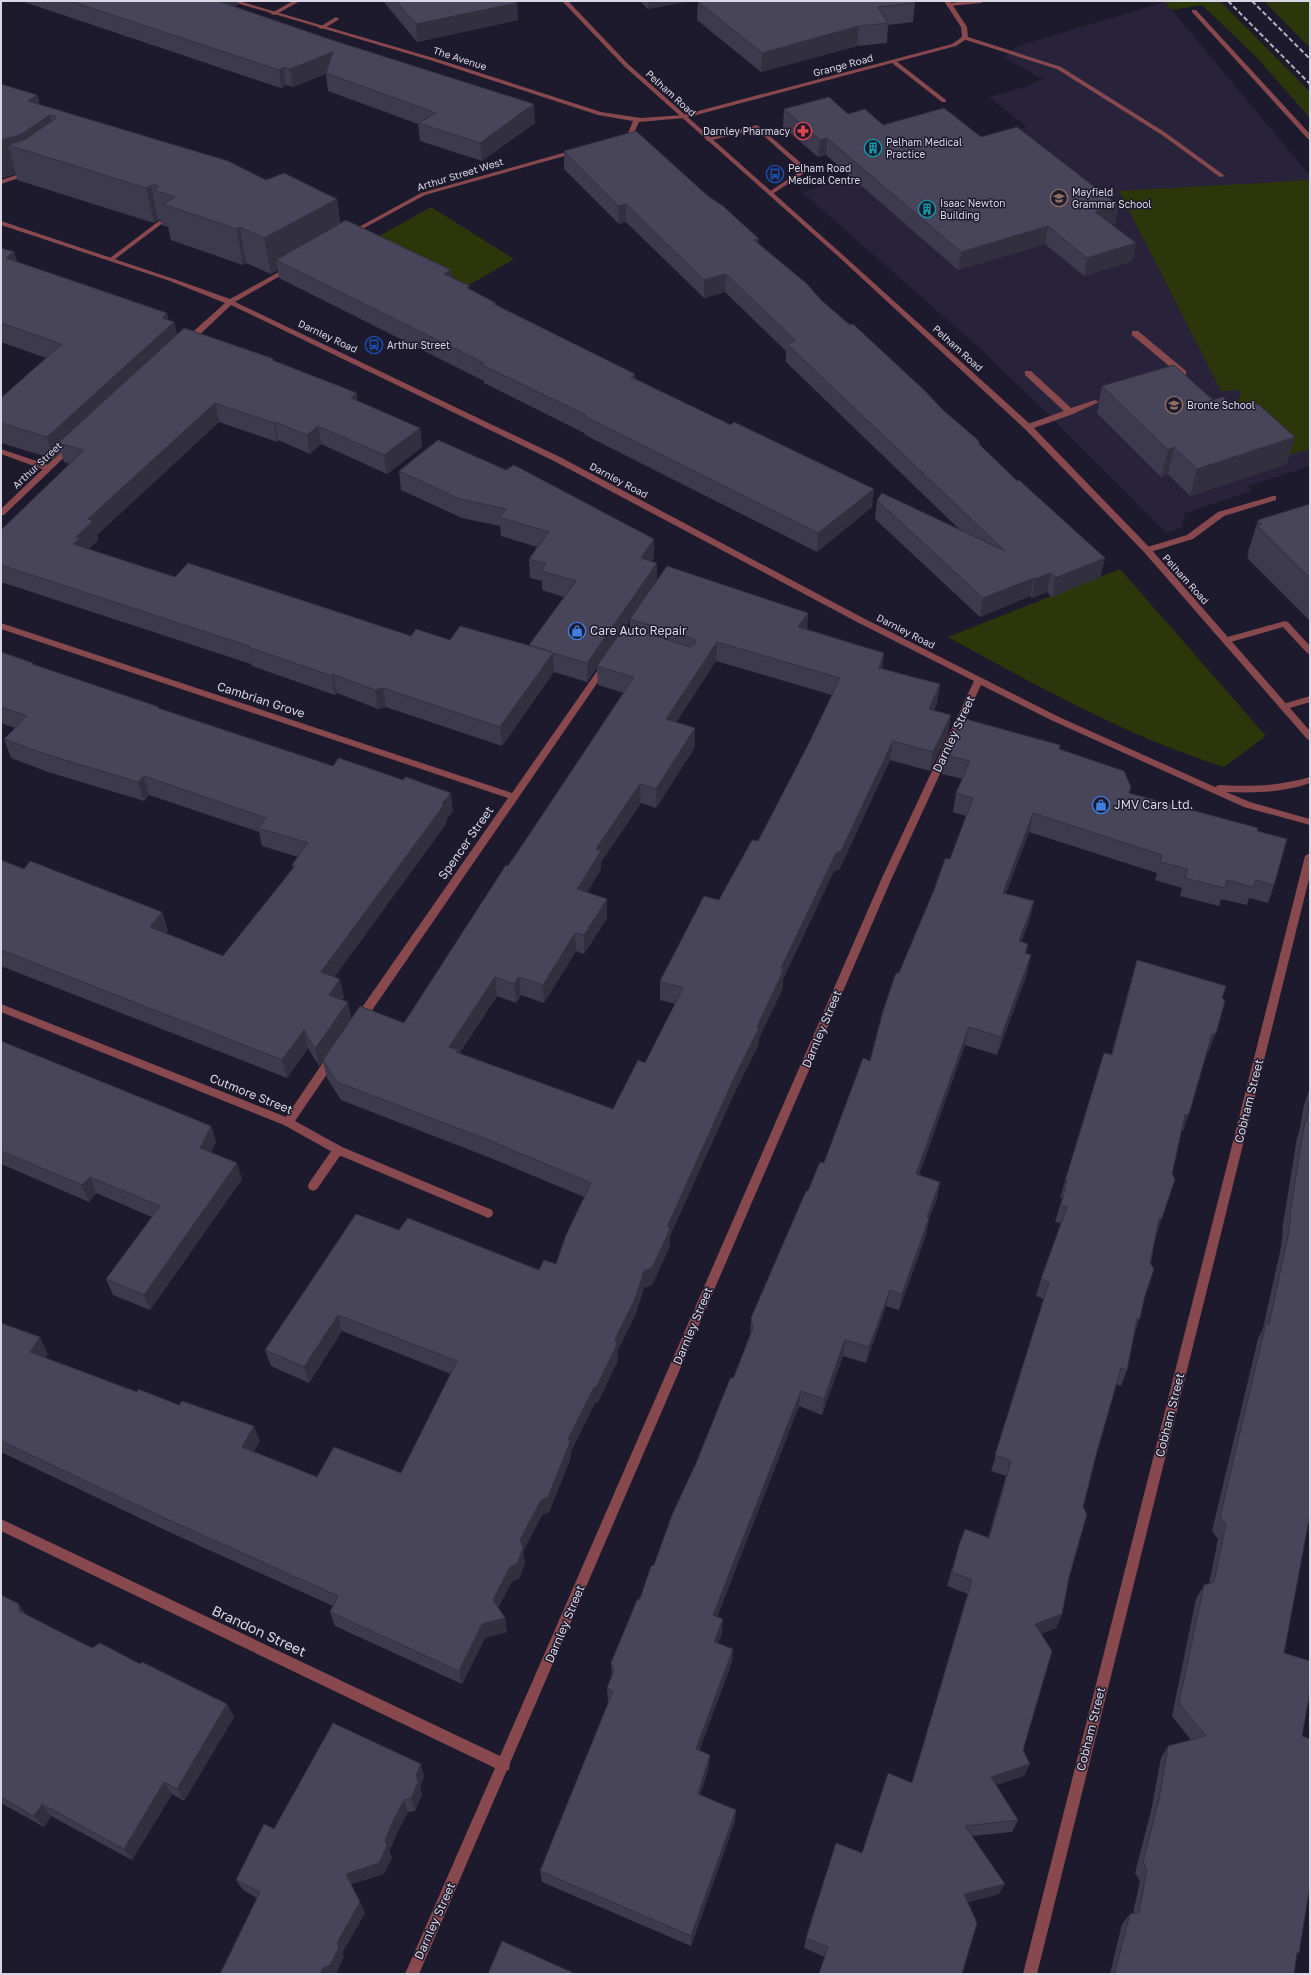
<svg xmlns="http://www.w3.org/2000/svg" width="1311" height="1975" viewBox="0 0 1311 1975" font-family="'Golos Text',sans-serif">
<rect width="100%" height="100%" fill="#1e1a2d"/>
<path fill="#28233b" d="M1165 2 1310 176V466L1248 486 1252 491 1185 513 1181 528 1166 533 1063 429 984 352 802 192 1027 127 989 97 1025 87 1043 79 1004 57 1018 46Z"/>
<g fill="#2d360a">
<path d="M1164 1H1220L1310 92V118L1258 59 1202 5 1172 10Z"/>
<path d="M1264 1H1310V48Z"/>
<path d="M1310 180V449L1289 455 1234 408 1241 395 1239 390 1221 391 1119 191Z"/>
<path d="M431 207 514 259 452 295 320 269Z"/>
<path d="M1120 569 1266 736 1224 767C1127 736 1037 686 948 637Z"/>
</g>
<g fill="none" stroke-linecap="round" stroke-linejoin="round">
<g fill="#87494d" fill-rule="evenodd">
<path d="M293 1H300L275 15 270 14Z"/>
<path d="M962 1H984L981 3 949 6 946 4Z"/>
<path d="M1192 10H1196L1310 134V140L1308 139 1192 12Z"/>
<path d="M336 17 339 19 338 20 323 29 318 28Z"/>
<path d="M965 36 1061 67 1166 133 1225 176 1220 177 1162 135 1057 69 963 39V37Z"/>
<path d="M892 61H896L946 100V102H942L892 63Z"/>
<path d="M757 125 809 170 771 195 769 194V192L802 170 756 129 708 141 705 139Z"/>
<path d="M29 171 32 173 31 174 1 184V180Z"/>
<path d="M159 221 164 222 114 260H110V258Z"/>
<path d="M1132 331H1138L1186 371V375H1180L1132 335Z"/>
<path d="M1025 371H1031L1071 408 1095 400 1099 402 1073 414 1031 429H1025V425L1064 411 1025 375Z"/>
<path d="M1 449 51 466 52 468 48 470H45L1 454Z"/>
<path d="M1273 496H1276V500L1224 516 1193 539 1147 553 1143 550 1144 548 1187 535 1218 512Z"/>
<path d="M1285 621 1288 622 1310 646V654L1307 653 1283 627 1227 643 1223 640 1224 638Z"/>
<path d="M1310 696V702L1283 710 1279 707 1280 705Z"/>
<path d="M338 1146 342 1147 343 1150 342 1153 317 1189 313 1191 309 1189 308 1186 309 1183 334 1147Z"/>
</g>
<g fill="#87494d" fill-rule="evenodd">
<path d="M230 1H239L437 59 601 112 641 118 683 115 952 44 962 37 961 27 944 1H950L967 27 968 38 956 46 685 118 639 122 633 135 621 141 618 139 628 133 633 121 598 115 433 61Z"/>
<path d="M577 149 580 151 579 152 425 195 353 234 348 233 421 193Z"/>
<path d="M1 221 174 279 230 299 288 267H292V269L235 302 560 457 863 618 1059 717 1215 787 1219 785C1252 787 1278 786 1310 777V783C1282 793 1255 793 1226 792L1250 802 1310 819V825L1244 807 1053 721 981 685 891 880 510 1763 509 1770H507L419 1974H405L495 1768 1 1531V1519L500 1756 881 880 974 681 857 622 554 461 231 305 191 343H185V339L225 303 170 281 1 225Z"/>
<path d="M68 445H71L75 447 4 515H1V509Z"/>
<path d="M1 623 512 793 602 664H608L609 666 364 1022H356L355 1019 356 1016 508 798 1 629Z"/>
<path d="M1310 853V875L1037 1974H1023L1305 856Z"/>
<path d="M1 1004 286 1117 328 1055H336L337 1058 336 1061 295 1121 342 1147 492 1210 493 1213 492 1216 488 1218 484 1216 334 1153 284 1125 1 1012Z"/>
</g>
<path fill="#87494d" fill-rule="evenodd" d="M562 1H568L628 64 844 256 1031 425 1150 548 1310 731V740L1307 739 1144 552 1025 429 840 258 624 66Z"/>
<g stroke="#b3b0be" stroke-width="2" stroke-dasharray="5 2.5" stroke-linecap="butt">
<path d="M1228 1 1310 84"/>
<path d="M1252 1 1310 59"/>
</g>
</g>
<g fill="#3e3a4d" fill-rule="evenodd">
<path d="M21 1H237L238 5 232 6 535 123 482 161 420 141 418 124 328 91 326 74 293 87 286 85 281 88Z"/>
<path d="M383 1H516L518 20 417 42Z"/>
<path d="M640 1H689L648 9Z"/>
<path d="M698 1 915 3 913 22 888 25 887 43 857 46 761 72 697 20Z"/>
<path d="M1 84 37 95 40 105 266 180 337 199 340 223 452 278 470 289 496 303 497 306 635 374V379L872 507 817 552 585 435 584 433 484 383V381L279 278 278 270 271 274 246 263 243 265 171 240 168 227 162 225 161 220H158L154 223 17 180 16 174 1 178Z"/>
<path d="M784 109 848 114 883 125 981 137 1118 205 1115 223 1111 224 1136 243 1132 261 1084 276 1045 244 958 270 826 155 818 157 783 127Z"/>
<path d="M564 151 759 244 943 410 1017 481 1105 558 1100 577 1052 597 1047 592 1032 598 1030 596 980 617 875 519 877 500 960 530 786 362V351L725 292 704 298 626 222 619 224 564 169Z"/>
<path d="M1 248 14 252 17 262 174 322 177 335 274 359V361L358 401 420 428 422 447 387 474 321 444 310 454 278 440 277 442 219 422 97 535 98 540 88 549 175 577 411 636 450 640 529 646 564 597 542 590V581L530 578 529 559 537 547 501 536 500 526 462 518 401 490 399 471 654 558 651 561 657 581 808 613 807 629 884 653 882 669 940 684 937 703 934 710 948 734 930 771 890 760 839 870 834 871 783 979V988L759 1038 758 1046 733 1096 670 1236V1246L652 1285 644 1288 635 1316 617 1351 618 1360 598 1402 595 1403 571 1451V1457L549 1512 542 1515 523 1552 525 1563 519 1579 512 1581 498 1608 505 1618 507 1632 485 1638 462 1684 335 1626 330 1612 333 1606 167 1531 1 1452V1323L48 1354 45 1358 260 1441 253 1452 317 1477 401 1473 451 1374 342 1331 309 1383 271 1366 265 1350 399 1230 539 1270 556 1264 584 1197 493 1159 341 1100 327 1078 323 1061 319 1066 308 1048 287 1078 1 966V860L24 869 162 912 168 931 165 933 223 956 293 868 292 865 298 857 262 846 259 832 149 795 144 801 48 772 11 758 4 739 15 728 1 723V652L34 665 453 811 446 820V824L334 977 344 997 342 1000 351 1019 404 1023 508 866 533 829 624 693 598 685 597 667 587 682 554 672 502 746 386 707 378 709 337 693 335 695 252 666 251 664 1 582V530L70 464 64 462 61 452 54 459 1 443V398L46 358 1 342ZM630 620V628L626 626ZM716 661 832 695 809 743 758 841 719 900 660 981V1000L675 1004 645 1063 613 1109 459 1054 497 996 516 1003 521 995 544 1003 576 951 584 954 607 918 587 892 601 869V862L641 803 656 808 695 747V728L676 722Z"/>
<path d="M1102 386 1287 464 1190 496 1168 474 1161 477 1097 413Z"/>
<path d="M1310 504V621L1247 558 1249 553 1248 552 1258 520Z"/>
<path d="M1060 745 1059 749 1129 793 1257 831 1274 885 1268 903 1249 898 1247 905 1221 899 1219 906 1180 896 1182 888 1155 880 1157 873 1029 832 1006 893 1030 919 1021 942 1028 944 1026 954 1027 974 997 1055 965 1045 919 1175 937 1199 929 1218 926 1235 899 1310 886 1306 866 1363 843 1356 822 1415 799 1406 717 1617 722 1633 718 1643 733 1649 732 1662 699 1751 709 1767 700 1795 735 1821 691 1946 542 1882 540 1871 609 1702 608 1701 607 1688 612 1677 611 1663 654 1565 697 1461 734 1377 750 1335 751 1318 808 1191 824 1163 870 1061 899 973 950 859 966 816 953 812 956 793 963 779 942 774 945 755Z"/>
<path d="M1137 960 1222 998 1209 1051 1207 1052 1183 1131H1181L1162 1218 1156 1235 1144 1299 1134 1335 1127 1370 1121 1386 1116 1384 1096 1455 1083 1507 1062 1614 1056 1628 1041 1634 1023 1750 1024 1776 996 1785 1018 1820 1012 1832 972 1836 999 1894 968 1902 825 1957 804 1948 806 1938 862 1853 912 1783 968 1594 947 1586 955 1559 959 1545 988 1538 1006 1476 991 1471 1044 1299 1036 1296 1041 1279 1061 1223 1055 1222 1062 1198H1060L1104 1053 1111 1055Z"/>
<path d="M1 1041 211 1126 216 1142 211 1152 242 1179 150 1310 113 1295 106 1279 152 1217 96 1193 89 1202 1 1164Z"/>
<path d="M1310 1086V1514L1284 1653 1302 1736 1299 1953 1296 1955 1294 1974H1110L1122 1924 1130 1914 1133 1913 1140 1881 1135 1873 1151 1811 1161 1758 1168 1746 1191 1740 1172 1716 1196 1599 1204 1585 1209 1584 1218 1539 1212 1531 1258 1339 1263 1328 1280 1252 1283 1232 1282 1230 1297 1138 1299 1132 1304 1105 1308 1094Z"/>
<path d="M1 1595 27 1615 92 1648 234 1717 184 1801 172 1794 132 1860 51 1816 44 1827 1 1803Z"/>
<path d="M424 1776 420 1787 422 1794 415 1811 408 1812 398 1831 389 1851 392 1857 384 1874 351 1884 365 1913 342 1953 344 1957 257 1898 243 1890 236 1880 274 1829Z"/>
</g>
<g fill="#32303e">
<path d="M199 1H237L238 5 201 12Z"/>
<path d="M249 1H258L250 3Z"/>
<path d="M648 1H689L648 9Z"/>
<path d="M517 3 518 20 417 42 416 24Z"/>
<path d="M859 26 857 46 761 72 762 53Z"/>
<path d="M333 52 336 70 293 87 290 69Z"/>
<path d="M284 67 286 85 281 88 279 70Z"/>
<path d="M37 95 43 119 50 115 58 150 8 145 16 174 1 178V140L28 101Z"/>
<path d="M534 104 535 123 482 161 480 143Z"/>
<path d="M827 138 826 155 818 157 820 140Z"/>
<path d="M151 185 158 220 154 223 146 188Z"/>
<path d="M337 199 342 234 276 260 278 270 271 274 264 238Z"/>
<path d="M626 204V222L619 224 618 206Z"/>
<path d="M1118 205 1115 223 1092 230 1095 212Z"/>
<path d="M1048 226 1045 244 958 270 961 252Z"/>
<path d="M240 227 246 263 243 265 237 229Z"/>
<path d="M759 239 758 257 754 240Z"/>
<path d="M1136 243 1132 261 1084 276 1087 258Z"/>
<path d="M14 252 20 273 6 258Z"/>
<path d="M451 270 453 288 444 274Z"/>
<path d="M726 274 725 292 704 298V280Z"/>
<path d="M167 313 170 326 174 322 179 343 58 443 61 452 54 459 47 437 162 318Z"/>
<path d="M635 374V392L631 377Z"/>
<path d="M357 393 359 412 351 398Z"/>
<path d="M215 403 219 422 97 535 98 540 84 554 73 544 76 537 88 519Z"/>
<path d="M275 422 278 440 277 442 274 423Z"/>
<path d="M318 426 321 444 310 454 307 435Z"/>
<path d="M420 428 422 447 387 474 384 455Z"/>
<path d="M1295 437 1287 464 1190 496 1197 469Z"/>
<path d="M1174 447 1168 474 1161 477 1168 450Z"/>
<path d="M874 489 872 507 817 552 818 533Z"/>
<path d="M654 539V558L641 577V558Z"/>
<path d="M1105 558 1100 577 1052 597 1055 578Z"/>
<path d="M657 563V582L630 619V620L598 666H597V667L587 682V663Z"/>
<path d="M1051 573 1047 592 1032 598 1035 579Z"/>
<path d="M1034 578 1030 596 980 617 983 598Z"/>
<path d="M808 613 806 632 798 627Z"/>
<path d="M717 642 716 661 666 738V719Z"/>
<path d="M553 653 554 672 502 746 500 727Z"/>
<path d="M884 653 881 672 879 668Z"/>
<path d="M333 674 337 693 335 695 332 676Z"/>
<path d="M940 684 937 703 926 728 929 709Z"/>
<path d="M383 688 386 707 378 709 375 690Z"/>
<path d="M951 715 948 734 930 771 933 752Z"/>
<path d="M695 728V747L656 808V789Z"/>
<path d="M893 741 890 760 839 870 834 871 783 979V988L759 1038 758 1046 733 1096 670 1236V1246L652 1285 644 1288 635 1316 617 1351 618 1360 598 1402 595 1403 571 1451V1457L549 1512 542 1515 523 1552 525 1563 519 1579 512 1581 495 1614 493 1600 520 1540 615 1339 644 1271 668 1225 757 1027 781 968 836 853Z"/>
<path d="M144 776 149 795 144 801 138 782Z"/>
<path d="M640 784 641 803 601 862V869L578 908 577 889 596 849Z"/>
<path d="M451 793 453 811 446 820V824L325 990 321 972Z"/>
<path d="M1033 813 1029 832 999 911 1003 893Z"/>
<path d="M607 899V918L584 954V935Z"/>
<path d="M1034 901 1030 919 1015 959 1019 941Z"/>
<path d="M162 912 168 931 156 945 150 927Z"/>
<path d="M575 933 576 951 544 1003 543 985Z"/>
<path d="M1031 955 1027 974 997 1055 1001 1037Z"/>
<path d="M495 977 497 996 458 1055 449 1047Z"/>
<path d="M519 977 521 995 516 1003 514 984Z"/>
<path d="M340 979 344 997 332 1013 329 995Z"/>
<path d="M348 1002 352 1020 323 1060V1061L319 1066 315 1049Z"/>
<path d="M969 1027 965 1045 913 1191 916 1174Z"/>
<path d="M304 1030 308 1048 287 1078 282 1060Z"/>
<path d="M1216 1033 1209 1051 1206 1052 1212 1034Z"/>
<path d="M1189 1114 1183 1131 1179 1132 1185 1115Z"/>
<path d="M211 1126 216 1142 205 1164 200 1148Z"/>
<path d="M237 1163 242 1179 150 1310 144 1295Z"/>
<path d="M90 1177 96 1193 89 1202 82 1185Z"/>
<path d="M940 1182 937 1199 929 1218 926 1235 899 1310 902 1294 927 1217Z"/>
<path d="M1162 1218 1156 1235 1152 1236 1159 1219Z"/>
<path d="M890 1290 886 1306 866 1363 869 1347Z"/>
<path d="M338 1315 342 1331 309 1383 304 1367Z"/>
<path d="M1140 1318 1134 1335 1137 1319Z"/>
<path d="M40 1337 48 1354 38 1369 30 1352Z"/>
<path d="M845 1340 843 1356 822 1415 824 1399Z"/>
<path d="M801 1391 799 1406 712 1629 713 1615Z"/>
<path d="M254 1426 260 1441 247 1463 242 1447Z"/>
<path d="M19 1604 28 1618 19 1611Z"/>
<path d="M1062 1614 1056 1628 1030 1638 1035 1624Z"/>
<path d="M505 1618 507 1632 485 1638 462 1684 459 1671 482 1624Z"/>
<path d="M723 1619 722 1633 713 1655 714 1642Z"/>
<path d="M733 1649 732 1662 695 1762 696 1749Z"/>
<path d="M227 1704 234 1717 184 1801 177 1789Z"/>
<path d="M710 1755 709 1767 697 1805 698 1794Z"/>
<path d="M421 1764 424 1776 420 1787 422 1794 415 1811 411 1799 416 1775Z"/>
<path d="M1030 1764 1024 1776 986 1788 991 1777Z"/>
<path d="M164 1782 172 1794 132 1860 124 1849Z"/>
<path d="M404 1800 408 1812 398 1831 389 1851 392 1857 384 1874 351 1884 346 1874 385 1840 394 1819Z"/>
<path d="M42 1804 51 1816 44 1827 34 1816Z"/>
<path d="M736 1810 735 1821 691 1946V1936Z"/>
<path d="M1005 1884 999 1894 959 1904 964 1894Z"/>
<path d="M360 1902 365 1913 342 1953 344 1957 336 1974H320Z"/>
</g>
<g fill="#484459" stroke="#32303e" fill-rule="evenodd">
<path d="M70 1H218L332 40 534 104 480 143 418 123 436 113 326 73 333 52 290 69 284 67 279 70Z"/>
<path d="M396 1H516L517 3 416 24Z"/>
<path d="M697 1H914L915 3 878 7 888 23 859 26 762 53Z"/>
<path d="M1 84 37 95 28 101 228 161 266 180 284 173 337 199 264 238 240 227 237 229 163 204 175 197 154 190 158 187 157 185H151L146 188 8 145 26 139 56 118V116L50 115 20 135 1 140Z"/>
<path d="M829 97 848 114 865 109 883 125 944 108 981 137 1017 127 1118 205 1095 212 1136 243 1087 258 1048 226 961 252 827 138 820 140 784 109Z"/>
<path d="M636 131 708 196 723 206 759 239 754 240 806 283 822 301 850 325 853 324 924 390 943 410 979 441V444L1017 481 1019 480 1105 558 1055 578 1051 573 1035 579 1034 578 983 598 877 500 882 493 1005 551 787 344 796 341 726 274 704 280 626 204 618 206 564 151Z"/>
<path d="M346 220 451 270 444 274 470 286 467 288 496 303 494 304 635 374 631 377 731 425 734 422 874 489 818 533 584 416 586 415 482 365 484 363 276 260Z"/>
<path d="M1 248 14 252 6 258 167 313 162 318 174 322 47 437 1 423V398L62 344 1 323Z"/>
<path d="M184 328 274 359 272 360 357 393 351 398 420 428 384 455 318 426 307 435 275 422 274 423 215 403 88 519 93 521 76 537 80 538 73 544 175 577 188 563 411 636 416 629 450 640 460 626 552 652 529 645 576 581 541 571 546 564 529 559 549 532 499 517 506 509 460 499 399 471 438 440 506 470 514 465 654 539 641 558 657 563 587 663 553 653 500 727 383 688 375 690 333 674 332 676 248 647 249 646 1 565V530L84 450 58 443Z"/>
<path d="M1174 365 1213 400 1223 397 1238 410 1258 404 1295 437 1197 469 1174 447 1168 450 1102 386Z"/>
<path d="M1310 504V578L1257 525 1262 524 1258 520Z"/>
<path d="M667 566 808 613 798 627 884 653 879 668 940 684 929 709 951 715 933 752 893 741 841 851 836 853 781 968 784 969 757 1027 759 1028 734 1078 668 1225 670 1229 652 1268 644 1271 635 1299 615 1339 617 1344 597 1386 594 1387 568 1439 570 1442 548 1497 541 1500 520 1540 523 1548 517 1564 510 1567 493 1600 505 1618 482 1624 459 1671 330 1612 338 1596 160 1516 1 1441V1323L40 1337 30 1352 137 1392 138 1389 179 1405 182 1401 254 1426 242 1447 317 1477 334 1447 401 1473 457 1361 338 1315 304 1367 265 1350 356 1214 399 1230 408 1218 539 1270 544 1260 556 1264 566 1235 591 1183 491 1141 337 1082 323 1060 360 1006 404 1023 506 865 508 866 533 829 634 677 597 666 625 626 690 647 696 643 694 639 630 619ZM717 642 840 678 809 743 758 841 752 840 719 900 704 896 660 981 683 988 645 1063 638 1060 613 1109 456 1052 458 1050 449 1047 495 977 514 984 519 977 543 985 575 933 584 935 607 899 577 889 601 851 596 849 640 784 656 789 695 728 666 719Z"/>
<path d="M1 652 33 663 32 664 159 707 158 708 333 766 339 758 403 780 406 777 451 793 442 804 444 805 321 972 340 979 329 995 348 1002 315 1049 304 1030 282 1060 1 950V860L24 869 30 861 162 912 150 927 223 956 295 866 292 865 308 843 258 828 266 818 144 776 138 782 42 753 4 739 27 716 1 707Z"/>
<path d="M962 718 1060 745 1059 749 1124 771 1131 787 1129 793 1258 828 1257 831 1287 839 1274 885 1256 880 1253 887 1227 880 1225 888 1185 878 1188 869 1160 862 1162 855 1033 813 1003 893 1034 901 1019 941 1028 944 1025 953 1031 955 1001 1037 969 1027 916 1174 940 1182 927 1217 929 1218 902 1294 890 1290 869 1347 845 1340 824 1399 801 1391 713 1615 723 1619 714 1642 733 1649 696 1749 710 1755 698 1794 736 1810 691 1936 540 1871 613 1691 607 1688 614 1670 611 1663 637 1600 640 1599 651 1566 654 1565 672 1515 697 1461 730 1379 734 1377 753 1328 751 1318 806 1191H808L820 1162 824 1163 863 1058 870 1061 883 1011 896 973H899L934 890 945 859H950L973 798 956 793 970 761 945 755Z"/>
<path d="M1137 960 1226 986 1222 998 1225 1001 1216 1033 1212 1034 1189 1114 1185 1115 1172 1174 1175 1179 1162 1218 1159 1219 1150 1263 1154 1269 1144 1299 1140 1318 1137 1319 1127 1370 1121 1368 1096 1455 1083 1507 1087 1514 1069 1577 1062 1614 1035 1624 1052 1651 1023 1750 1030 1764 991 1777 1018 1820 965 1826 1005 1884 964 1894 977 1923 962 1974H819L828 1947 806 1938 836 1843 862 1853 888 1773 912 1783 972 1580 952 1572 959 1545 965 1529 989 1538 1011 1461 995 1455 1049 1282 1041 1279 1067 1207 1061 1205 1067 1181H1065L1104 1053 1112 1055Z"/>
<path d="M1 1041 211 1126 200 1148 237 1163 144 1295 106 1279 160 1206 90 1177 82 1185 1 1151Z"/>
<path d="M1310 1097V1514L1284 1653 1310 1661V1691L1302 1736 1310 1739V1885L1299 1953 1297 1952 1294 1974H1116L1115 1972 1130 1914 1139 1912 1147 1870 1143 1862 1159 1799 1168 1746 1206 1736 1179 1703 1204 1585 1214 1582 1226 1524 1220 1517 1266 1323 1269 1324 1288 1236 1291 1215 1290 1213 1305 1121 1307 1120Z"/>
<path d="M1 1595 19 1604V1611L92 1648 100 1643 140 1664 142 1662 227 1704 177 1789 164 1782 124 1849 42 1804 34 1816 1 1797Z"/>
<path d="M333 1723 421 1764 416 1775 418 1782 411 1799 404 1800 394 1819 385 1840 387 1846 379 1863 346 1874 360 1902 337 1943 339 1947 330 1965 323 1968 320 1974H220L260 1892 236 1880 264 1824 274 1829Z"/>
<path d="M502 1941 576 1974H488Z"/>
</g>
<defs>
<symbol id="pharmacy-ring" viewBox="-11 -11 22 22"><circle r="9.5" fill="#1e1a2d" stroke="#e0444e" stroke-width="1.5"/><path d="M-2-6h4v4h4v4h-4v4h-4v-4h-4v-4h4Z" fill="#e0444e"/></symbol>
<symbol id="building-ring" viewBox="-11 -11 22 22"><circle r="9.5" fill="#1e1a2d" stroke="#0f9aa8" stroke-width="1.5"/><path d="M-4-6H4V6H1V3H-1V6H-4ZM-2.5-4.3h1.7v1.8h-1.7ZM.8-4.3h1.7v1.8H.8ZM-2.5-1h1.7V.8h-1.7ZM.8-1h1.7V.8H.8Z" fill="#0f9aa8"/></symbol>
<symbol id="bus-ring" viewBox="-11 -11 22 22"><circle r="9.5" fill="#1e1a2d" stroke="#1a4fb4" stroke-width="1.5"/><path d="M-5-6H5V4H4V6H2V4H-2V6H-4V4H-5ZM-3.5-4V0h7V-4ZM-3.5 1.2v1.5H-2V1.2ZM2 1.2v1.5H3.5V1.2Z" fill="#1a4fb4"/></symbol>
<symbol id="school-ring" viewBox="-11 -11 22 22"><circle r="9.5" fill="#1e1a2d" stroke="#8d6e63" stroke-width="1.5"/><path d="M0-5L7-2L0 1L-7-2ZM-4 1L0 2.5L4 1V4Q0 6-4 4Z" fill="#8d6e63"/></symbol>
<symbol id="shop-ring" viewBox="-11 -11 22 22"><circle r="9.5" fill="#1e1a2d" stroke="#3f7fe0" stroke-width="1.5"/><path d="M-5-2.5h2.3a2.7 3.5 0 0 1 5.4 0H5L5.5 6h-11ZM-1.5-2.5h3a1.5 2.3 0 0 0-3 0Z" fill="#3f7fe0"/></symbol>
</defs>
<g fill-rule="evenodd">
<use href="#pharmacy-ring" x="793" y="121" width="20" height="20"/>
<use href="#building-ring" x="863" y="138" width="20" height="20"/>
<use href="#bus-ring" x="765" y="164" width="20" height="20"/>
<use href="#school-ring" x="1049" y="188" width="20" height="20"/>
<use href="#building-ring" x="917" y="199" width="20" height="20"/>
<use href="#bus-ring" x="364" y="335" width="20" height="20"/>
<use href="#school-ring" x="1164" y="395" width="20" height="20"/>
<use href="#shop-ring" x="567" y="621" width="20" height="20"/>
<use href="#shop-ring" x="1091" y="795" width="20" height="20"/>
</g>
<g text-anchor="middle" stroke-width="3" stroke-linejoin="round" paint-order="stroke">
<g font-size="10" fill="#d9d7e4" stroke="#1e1a2d">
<text transform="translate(460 58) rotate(18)" y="4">The Avenue</text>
<text transform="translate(843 65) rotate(-15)" y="4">Grange Road</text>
<text transform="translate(671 93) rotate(42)" y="4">Pelham Road</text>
<text transform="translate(460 174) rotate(-17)" y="4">Arthur Street West</text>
<text transform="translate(328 336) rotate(25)" y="4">Darnley Road</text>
<text transform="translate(958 348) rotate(42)" y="4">Pelham Road</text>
<text transform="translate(37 465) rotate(-43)" y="4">Arthur Street</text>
<text transform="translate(619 480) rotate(28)" y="4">Darnley Road</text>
<text transform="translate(1186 579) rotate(48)" y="4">Pelham Road</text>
<text transform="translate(906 631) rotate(27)" y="4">Darnley Road</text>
</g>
<g font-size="10" fill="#d9d7e4" stroke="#1e1a2d" text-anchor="start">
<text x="790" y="135" text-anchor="end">Darnley Pharmacy</text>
<text x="886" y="146">Pelham Medical<tspan x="886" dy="12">Practice</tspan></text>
<text x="788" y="172">Pelham Road<tspan x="788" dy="12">Medical Centre</tspan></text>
<text x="1072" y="196">Mayfield<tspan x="1072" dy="12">Grammar School</tspan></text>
<text x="940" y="207">Isaac Newton<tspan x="940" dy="12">Building</tspan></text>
<text x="387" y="349">Arthur Street</text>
<text x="1187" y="409">Bronte School</text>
</g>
<g font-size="12" fill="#d9d7e4" stroke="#1e1a2d" text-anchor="start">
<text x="590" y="635">Care Auto Repair</text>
<text x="1114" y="809">JMV Cars Ltd.</text>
</g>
<g font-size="12" fill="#d9d7e4" stroke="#1e1a2d">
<text transform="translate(261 700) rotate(18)" y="4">Cambrian Grove</text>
<text transform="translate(954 734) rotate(-65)" y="4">Darnley Street</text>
<text transform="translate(466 843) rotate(-55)" y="4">Spencer Street</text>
<text transform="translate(822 1029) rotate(-67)" y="4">Darnley Street</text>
<text transform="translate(251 1094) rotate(22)" y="4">Cutmore Street</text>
<text transform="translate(1249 1101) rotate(-76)" y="4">Cobham Street</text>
<text transform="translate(693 1326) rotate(-67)" y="4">Darnley Street</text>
<text transform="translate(1170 1415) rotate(-76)" y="4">Cobham Street</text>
<text transform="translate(565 1624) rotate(-67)" y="4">Darnley Street</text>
<text transform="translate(1091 1729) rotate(-76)" y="4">Cobham Street</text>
<text transform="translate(435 1921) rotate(-66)" y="4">Darnley Street</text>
</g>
<g font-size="14" fill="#d9d7e4" stroke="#1e1a2d">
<text transform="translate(259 1631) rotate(25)" y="5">Brandon Street</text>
</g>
</g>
<rect width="1311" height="1975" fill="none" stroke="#d9d7e4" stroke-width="4"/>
</svg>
